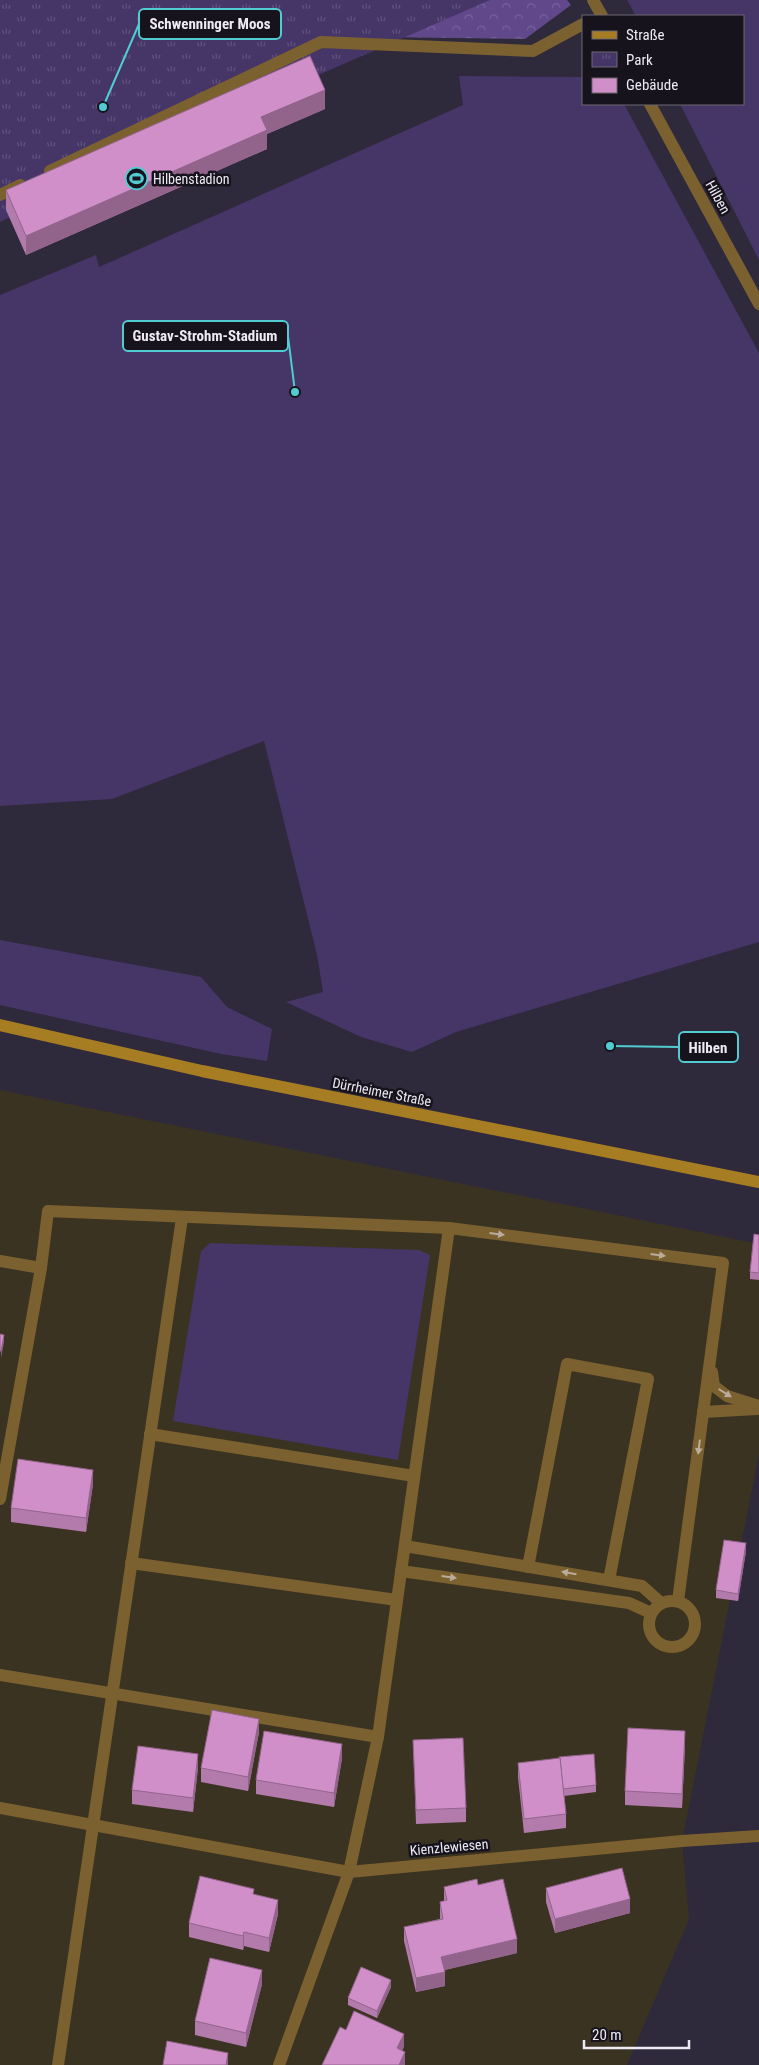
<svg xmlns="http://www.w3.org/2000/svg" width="759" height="2065" viewBox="0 0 759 2065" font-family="'Roboto Condensed',sans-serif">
<defs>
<pattern id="forest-crowns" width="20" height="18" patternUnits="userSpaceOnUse" patternTransform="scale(1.25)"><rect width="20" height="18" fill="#60488b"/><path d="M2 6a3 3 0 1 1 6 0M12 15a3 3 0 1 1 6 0" fill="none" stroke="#77639c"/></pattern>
<pattern id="park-tufts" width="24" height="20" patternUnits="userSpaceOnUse" patternTransform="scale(1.25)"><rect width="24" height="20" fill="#463567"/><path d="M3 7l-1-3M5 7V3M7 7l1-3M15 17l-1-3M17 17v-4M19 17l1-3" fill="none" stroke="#61527d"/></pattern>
</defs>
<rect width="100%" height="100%" fill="#2f293c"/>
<path fill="#3b3322" d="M0 1090 759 1244V1454L682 1841 689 1919 627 2065H0Z"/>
<g fill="#463567">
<path d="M627 0H759V260L680 104H743V16H636Z"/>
<path d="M459 76 583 77V104H624L759 353V942L456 1032 412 1052 361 1037 286 1002 323 992 317 955 264 741 112 799 0 806V295L96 255 99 267 463 105Z"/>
<path d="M0 940 201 977 227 1007 272 1029 267 1061 221 1054 0 1005Z"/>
<path d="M210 1243 419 1250 430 1255 398 1460 173 1421 201 1251Z"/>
</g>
<path fill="url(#forest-crowns)" d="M362 0H567L571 5 525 39 381 37Z"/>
<path fill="url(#park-tufts)" d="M0 0H490L229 114 0 222Z"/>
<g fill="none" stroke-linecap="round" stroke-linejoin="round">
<g stroke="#7b612f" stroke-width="12">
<path d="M50 171 321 42 533 51 583 24"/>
<path d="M0 195 20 185"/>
<path d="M0 1261 41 1268"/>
<path d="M712 1372 714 1386 727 1396 759 1406"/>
<path d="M703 1412 757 1409"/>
<path d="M150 1434 414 1476"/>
<path d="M0 1499 41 1268 48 1211 449 1228 723 1263 678 1601"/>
<path d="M405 1546 642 1586 661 1603"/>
<path d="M131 1563 397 1600"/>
<path d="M528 1567 567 1364 648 1379 609 1580"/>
<path d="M0 1675 378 1737"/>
<path d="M0 1808 349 1872 378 1737 449 1228"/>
<path d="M58 2065 182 1218"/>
</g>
<g stroke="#7b612f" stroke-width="12">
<path d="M593 0 602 16"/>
<path d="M650 104 759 304"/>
<path d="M401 1571 629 1603 651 1613"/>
<circle cx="672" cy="1624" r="23"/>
<path d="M279 2065 349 1872 682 1841 758 1836"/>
</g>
<path stroke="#a77d23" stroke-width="12" d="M0 1025 202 1071 759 1182"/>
</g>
<g fill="#b37bac">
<path d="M325 109 267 134V149L26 255 6 210V190Z"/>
<path d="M759 1235V1280L750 1279V1272Z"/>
<path d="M93 1484 86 1532 11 1522V1508Z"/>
<path d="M746 1551 738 1601 716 1598V1590Z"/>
<path d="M259 1732 248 1791 201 1782V1768Z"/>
<path d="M413 1740 466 1808V1822L416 1824Z"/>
<path d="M685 1745 682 1808 625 1805V1791Z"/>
<path d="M342 1758 334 1807 256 1794V1780Z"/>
<path d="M518 1763 596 1785V1792L564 1796 566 1814V1828L524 1833 518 1777Z"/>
<path d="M198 1768 193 1812 132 1804V1790Z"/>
<path d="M478 1885 517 1953 444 1970 445 1986 416 1992 404 1941V1927L440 1919V1902L444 1901V1887Z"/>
<path d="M546 1888 630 1913 555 1933 546 1902Z"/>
<path d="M254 1894 278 1914 269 1952 244 1946 243 1950 189 1937V1923Z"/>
<path d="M262 1984 246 2047 195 2035V2021Z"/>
<path d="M391 1987 377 2018 348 2005V1998Z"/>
</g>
<g fill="#92648c">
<path d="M325 90V109L267 134V149L26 255V236L261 117Z"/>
<path d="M4 1335V1342L1 1358V1351Z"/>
<path d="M93 1470V1484L86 1532V1518Z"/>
<path d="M746 1543V1551L738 1601V1594Z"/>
<path d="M259 1719V1732L248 1791V1777Z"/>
<path d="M685 1731V1745L682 1808V1794Z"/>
<path d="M342 1744V1758L334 1807V1793Z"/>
<path d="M198 1754V1768L193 1812V1798Z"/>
<path d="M630 1899V1913L555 1933V1919Z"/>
<path d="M278 1900V1914L269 1952V1938Z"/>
<path d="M244 1932V1946L243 1950V1936Z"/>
<path d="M517 1939V1953L441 1971V1957Z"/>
<path d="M262 1970V1984L246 2047V2033Z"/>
<path d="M445 1972V1986L416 1992V1978Z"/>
<path d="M391 1980V1987L377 2018V2011Z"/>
<path d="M404 2034V2047L397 2062V2048Z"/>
<path d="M405 2052V2065H399Z"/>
<path d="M228 2053V2065H226Z"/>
</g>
<g fill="#d08fc8" stroke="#92648c">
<path d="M310 56 325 90 261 117 267 130 26 236 6 190Z"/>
<path d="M754 1234 759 1235V1273L750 1272Z"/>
<path d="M0 1334 4 1335 1 1351H0Z"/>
<path d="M18 1459 93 1470 86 1518 11 1508Z"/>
<path d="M724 1540 746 1543 738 1594 716 1590Z"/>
<path d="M212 1710 259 1719 248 1777 201 1768Z"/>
<path d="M628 1728 685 1731 682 1794 625 1791Z"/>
<path d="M264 1731 342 1744 334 1793 256 1780Z"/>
<path d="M463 1738 466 1808 416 1810 413 1740Z"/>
<path d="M138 1746 198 1754 193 1798 132 1790Z"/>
<path d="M594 1754 596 1785 563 1789 560 1758H559V1757Z"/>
<path d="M560 1758 566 1814 524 1819 518 1763Z"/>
<path d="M622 1868 630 1899 555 1919 546 1888Z"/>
<path d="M200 1876 254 1889 253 1894 278 1900 269 1938 244 1932 243 1936 189 1923Z"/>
<path d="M477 1879 478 1885 503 1879 517 1939 441 1957 445 1972 416 1978 404 1927 443 1919 440 1902 447 1900 444 1887Z"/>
<path d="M210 1958 262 1970 246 2033 195 2021Z"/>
<path d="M361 1967 391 1980 377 2011 348 1998Z"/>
<path d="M354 2011 404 2034 397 2048 405 2052 399 2065H322L340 2027 346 2030Z"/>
<path d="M167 2041 228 2053 226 2065H163Z"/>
</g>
<defs><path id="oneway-solid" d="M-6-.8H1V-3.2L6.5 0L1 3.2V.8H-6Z" transform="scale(1.25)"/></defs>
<g fill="#baac9c">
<use href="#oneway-solid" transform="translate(497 1234) rotate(7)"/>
<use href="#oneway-solid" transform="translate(658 1255) rotate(7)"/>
<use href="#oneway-solid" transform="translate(725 1393) rotate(32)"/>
<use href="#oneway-solid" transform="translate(699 1447) rotate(97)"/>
<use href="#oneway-solid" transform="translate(569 1573) rotate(-170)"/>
<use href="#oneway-solid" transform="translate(449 1577) rotate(8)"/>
</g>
<defs>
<symbol id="stadium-ring" viewBox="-11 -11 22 22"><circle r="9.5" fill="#16131c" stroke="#51ccd2" stroke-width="1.5"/><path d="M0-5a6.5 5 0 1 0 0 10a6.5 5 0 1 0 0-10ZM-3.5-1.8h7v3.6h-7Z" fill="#51ccd2"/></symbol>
</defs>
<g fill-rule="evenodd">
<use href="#stadium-ring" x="124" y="166" width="25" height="25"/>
</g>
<g text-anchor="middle" stroke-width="5" stroke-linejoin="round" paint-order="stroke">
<g font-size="14" fill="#edeaf6" stroke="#16131c" text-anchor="start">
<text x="153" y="184">Hilbenstadion</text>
</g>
<g font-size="14" fill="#edeaf6" stroke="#16131c">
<text transform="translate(718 197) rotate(61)" y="5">Hilben</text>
<text transform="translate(382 1092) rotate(11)" y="5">Dürrheimer Straße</text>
<text transform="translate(449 1847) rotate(-5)" y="5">Kienzlewiesen</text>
</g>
</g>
<path fill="none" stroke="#51ccd2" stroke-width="2" d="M103 107L139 24M295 392L288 336M610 1046L679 1047"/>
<g fill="#51ccd2" stroke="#16131c" stroke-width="2">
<circle cx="103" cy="107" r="5"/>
<circle cx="295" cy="392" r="5"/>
<circle cx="610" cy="1046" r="5"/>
</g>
<g fill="#16131c" stroke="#51ccd2" stroke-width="2">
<rect x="139" y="9" width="142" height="30" rx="5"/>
<rect x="123" y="321" width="165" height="30" rx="5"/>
<rect x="679" y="1032" width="59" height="30" rx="5"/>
</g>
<g font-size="15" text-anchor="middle" font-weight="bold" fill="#edeaf6">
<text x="210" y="29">Schwenninger Moos</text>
<text x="205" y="341">Gustav-Strohm-Stadium</text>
<text x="708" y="1053">Hilben</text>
</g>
<rect x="582" y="15" width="162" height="90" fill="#16131c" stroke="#6c6973"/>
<rect x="592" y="31" width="25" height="8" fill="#a77d23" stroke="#6c6973"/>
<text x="626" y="40" font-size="15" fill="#edeaf6">Straße</text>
<rect x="592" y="52" width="25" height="15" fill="url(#park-tufts)" stroke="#6c6973"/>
<text x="626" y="65" font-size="15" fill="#edeaf6">Park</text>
<rect x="592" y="78" width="25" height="15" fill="#d08fc8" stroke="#6c6973"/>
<text x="626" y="90" font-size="15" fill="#edeaf6">Gebäude</text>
<path d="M584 2040v8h105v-8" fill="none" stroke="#edeaf6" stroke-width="2.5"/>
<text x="592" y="2040" font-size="15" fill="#edeaf6" stroke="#16131c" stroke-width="4" paint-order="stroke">20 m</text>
</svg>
